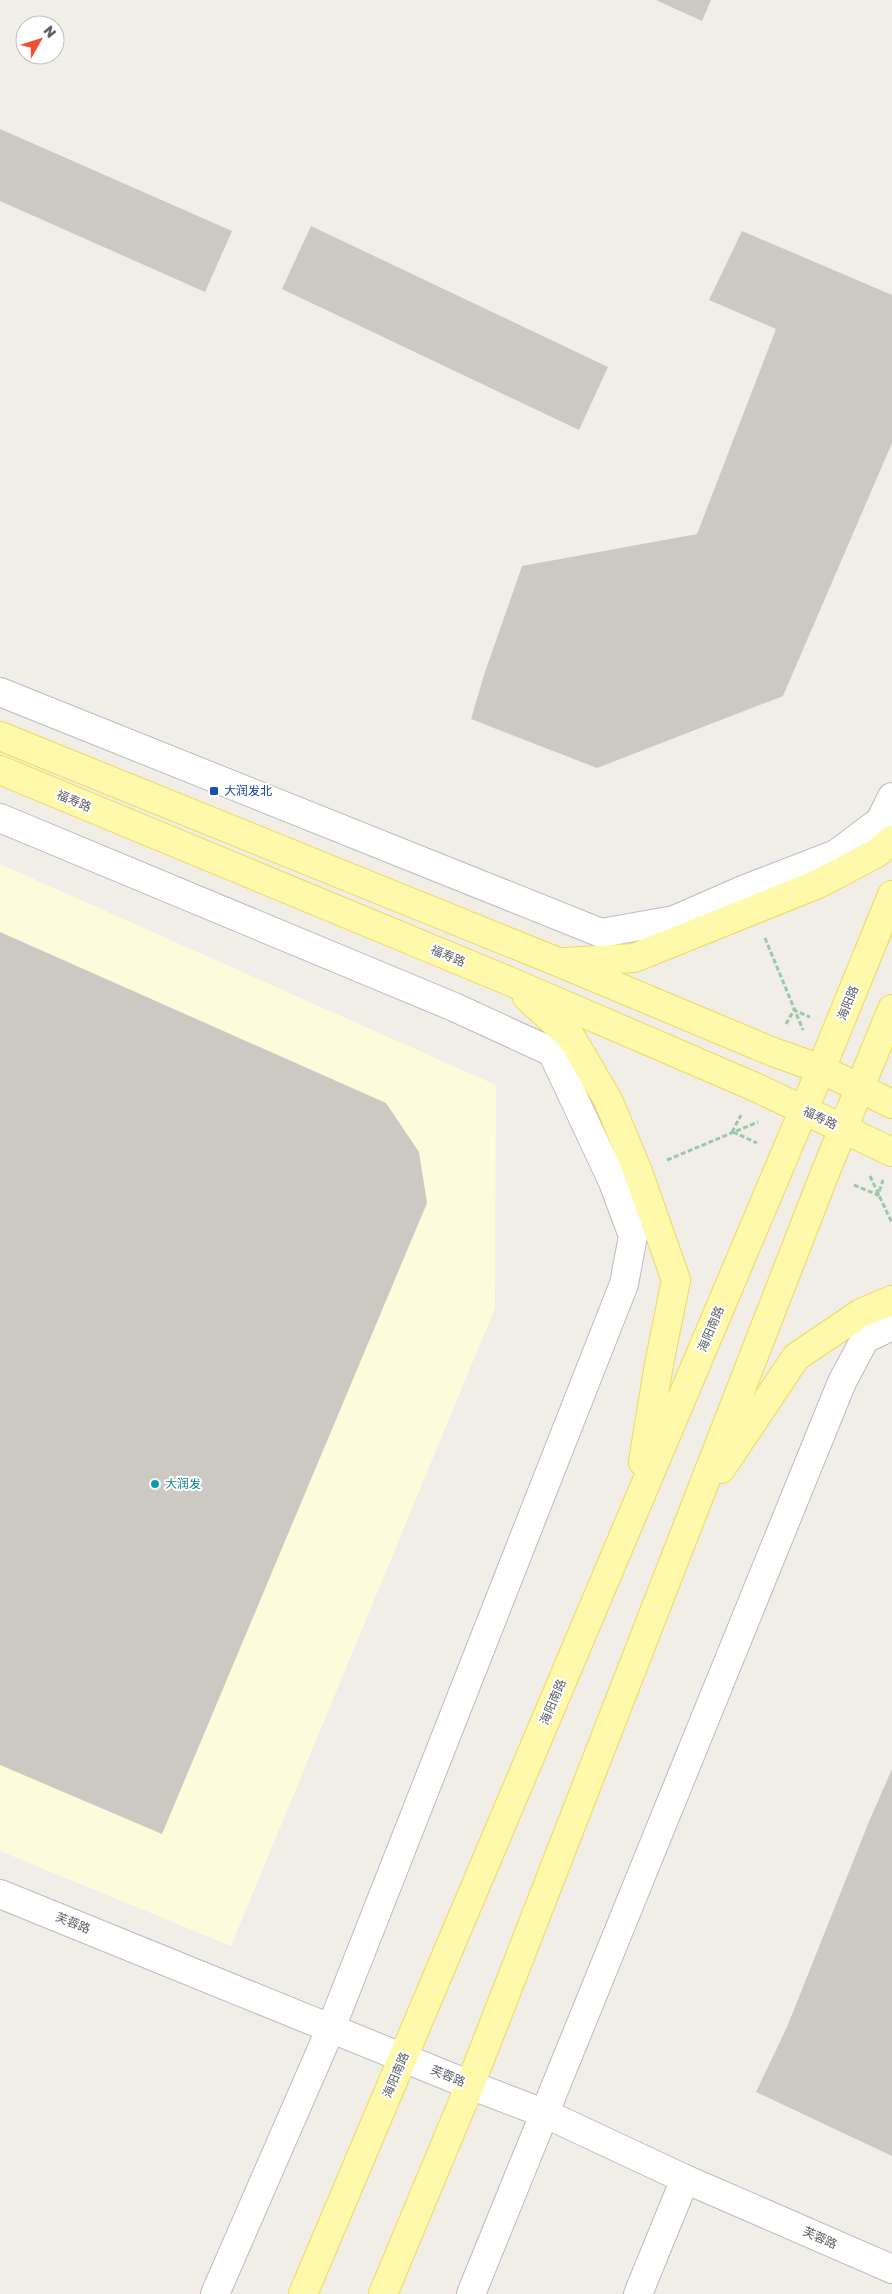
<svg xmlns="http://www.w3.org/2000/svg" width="892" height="2294" viewBox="0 0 892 2294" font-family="'Golos Text','Noto Sans SC',sans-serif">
<rect width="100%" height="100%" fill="#f0eee6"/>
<path fill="#fefadc" d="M0 864 496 1085 495 1308 231 1946 0 1851Z"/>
<g fill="#cbc9c2">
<path d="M656 0H711L702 21Z"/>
<path d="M0 129 232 231 205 292 0 201Z"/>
<path d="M311 226 608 367 579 430 282 289Z"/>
<path d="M742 231 892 295V443L783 696 597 768 471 719 484 675 522 566 697 534 776 329 709 300Z"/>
<path d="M0 932 386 1103 419 1152 427 1203 162 1834 0 1765Z"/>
<path d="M892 1769V2156L756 2092 787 2027 868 1824Z"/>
</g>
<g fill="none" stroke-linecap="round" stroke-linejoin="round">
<defs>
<g id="minor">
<path d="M0 692 601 933 674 920 745 889 836 854 880 821 892 797"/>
<path d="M0 818 454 1007 552 1052 613 1182 633 1236 624 1284 331 2028 215 2294"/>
<path d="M0 1894 470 2085 546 2114 685 2179 892 2269"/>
<path d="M471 2294 842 1382 865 1339 892 1326"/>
<path d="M638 2294 685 2179"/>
</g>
<g id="major">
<path d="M0 736 558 962 773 1052 821 1069 892 1104"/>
<path d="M0 770 509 981 755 1087 892 1152"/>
<path d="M565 962 634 958 818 884 877 853 892 840"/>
<path d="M527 997 571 1037 608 1100 638 1172 676 1280 659 1364 643 1462"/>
<path d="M721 1469 796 1357 861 1313 892 1300"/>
<path d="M303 2294 821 1069 892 895"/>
<path d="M383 2294 470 2085 825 1173 892 1009"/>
</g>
</defs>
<use href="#minor" stroke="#babcc1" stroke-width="30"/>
<use href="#major" stroke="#f3d85b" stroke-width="30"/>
<g stroke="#9bc8ad" stroke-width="3" stroke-dasharray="5 2.5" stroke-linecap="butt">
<path d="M765 938 803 1030"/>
<path d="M786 1024 794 1010 810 1017"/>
<path d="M732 1132 741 1115"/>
<path d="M733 1132 757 1143"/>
<path d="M667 1160 758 1122"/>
<path d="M870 1176 892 1223"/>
<path d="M854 1185 878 1195 883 1180"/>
</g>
<use href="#minor" stroke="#fff" stroke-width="28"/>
<use href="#major" stroke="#fffaab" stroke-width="28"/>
</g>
<rect fill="#1a4fb4" stroke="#fff" stroke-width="2" x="209" y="786" width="10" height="10" rx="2.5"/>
<circle fill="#0f9aa8" stroke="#fff" stroke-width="2" cx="155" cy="1484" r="5"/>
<g text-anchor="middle" stroke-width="4" stroke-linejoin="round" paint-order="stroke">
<g font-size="12" fill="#164399" stroke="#fff" text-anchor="start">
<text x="224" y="795">大润发北</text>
</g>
<g font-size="12" fill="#5d6066" stroke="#fff">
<text transform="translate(74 801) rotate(23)" y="4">福寿路</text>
<text transform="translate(448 956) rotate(23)" y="4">福寿路</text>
<text transform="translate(848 1003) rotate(-68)" y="4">海阳路</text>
<text transform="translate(820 1118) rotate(26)" y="4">福寿路</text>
<text transform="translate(711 1329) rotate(-67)" y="4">海阳南路</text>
<text transform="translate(553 1702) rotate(-67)" y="4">海阳南路</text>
<text transform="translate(73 1923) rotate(22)" y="4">芙蓉路</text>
<text transform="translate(396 2075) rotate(-67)" y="4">海阳南路</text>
<text transform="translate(448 2076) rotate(23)" y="4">芙蓉路</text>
<text transform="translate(820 2238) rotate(24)" y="4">芙蓉路</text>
</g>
<g font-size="12" fill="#0d838f" stroke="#fff" text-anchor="start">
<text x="165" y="1488">大润发</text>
</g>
</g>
<g transform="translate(40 40) rotate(51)"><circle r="24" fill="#ffffff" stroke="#bebfc2"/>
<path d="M0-4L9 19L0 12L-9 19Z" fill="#eb5230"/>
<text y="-8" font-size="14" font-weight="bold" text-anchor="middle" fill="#5d6066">N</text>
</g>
</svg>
